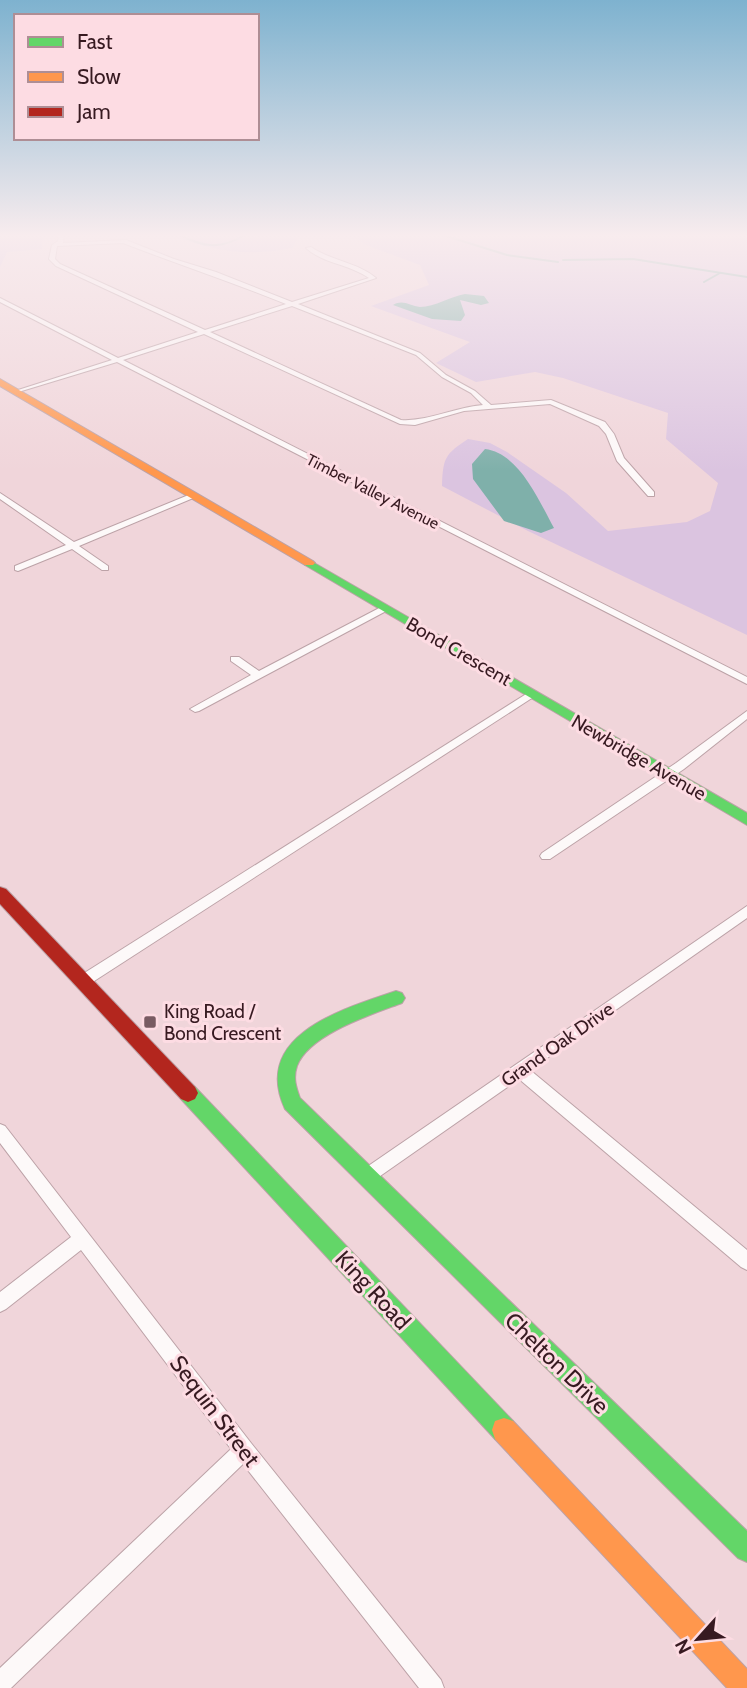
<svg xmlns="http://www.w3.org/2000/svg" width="747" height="1688" viewBox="0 0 747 1688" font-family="Cabin,sans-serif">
<rect width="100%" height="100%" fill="#f0d5da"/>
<g fill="#dbc4e0">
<path d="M0 235H43L42 249 7 252 0 267Z"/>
<path d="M170 235H297L298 238 292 248C245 257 214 251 170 235Z"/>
<path d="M341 235H747V635L528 531 442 486C443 458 445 454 468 439L490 443 507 452 566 493 608 531 687 522 710 511 718 483 666 439 668 413 563 378 535 372 476 382 436 363 470 342 371 306 429 285 420 265 366 245 354 237Z"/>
</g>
<g fill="#7fb0aa">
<path d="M465 294 484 296 489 303 481 305 460 300 465 315 461 321 432 319 393 305C403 299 410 306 420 307 435 307 451 296 465 294Z"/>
<path d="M485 449C519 453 539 501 554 528L541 533 504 521 473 479 472 464Z"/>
</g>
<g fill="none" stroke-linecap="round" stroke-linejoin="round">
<g stroke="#7fb0aa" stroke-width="2">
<path d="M180 235C203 247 221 250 244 235"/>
<path d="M443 235 507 255 558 262"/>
<path d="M563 260 633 259 747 277"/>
<path d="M704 282 720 273"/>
</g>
<defs>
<g id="street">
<path d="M59 235H64L63 243 126 240 174 259 216 272 292 302 369 278C349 264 324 264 306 248L311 247C331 261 357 262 376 278L298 304 420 353 446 375 475 391 491 405 551 400 605 422 614 434 624 458 654 492V496H648L617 461 606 434 599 426 550 404 464 411 415 425 400 424 204 334 123 360 747 677V684L117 362 15 393V391L112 360 0 302V298L118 358 198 332 56 266 49 259 52 245 58 241ZM123 243C177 264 232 282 286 304L205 330 60 264 55 259 57 246ZM292 306 416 355 442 377 471 393 483 405C455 407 427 422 401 420L210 332Z"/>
<path d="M0 493 74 542 191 494 198 496 79 546 108 566V570H102L72 549 18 571 15 570V566L66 545 0 499Z"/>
<path d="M385 605 390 608 388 610 199 711 195 712 190 709 251 675 231 661V657H239L259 671Z"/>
<path d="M531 691 535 692 536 694 535 696 88 985 83 987 78 985 76 981 78 977Z"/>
<path d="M747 711V719L684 769 550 859H542L540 856 542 853 676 763Z"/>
<path d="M747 906V918L530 1070 747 1250V1270L741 1267 519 1079 373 1181 367 1184 361 1181 359 1176 361 1171Z"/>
<path d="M0 1124 5 1126 251 1443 441 1680 444 1688H419L243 1464 11 1688H0V1668L231 1449 81 1250 6 1309 0 1312V1292L71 1237 0 1143Z"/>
</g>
<g id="fast">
<path d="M309 560 747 813V825L305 565V561Z"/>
<path d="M396 991 402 993 405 998 402 1003C373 1014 309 1034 297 1066 293 1078 296 1087 300 1098L747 1531V1562L738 1558 285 1109C251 1035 343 1009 396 991Z"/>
<path d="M188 1084 195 1087 513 1421 516 1430 513 1439 504 1442 495 1439 181 1099 178 1093 181 1087Z"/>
</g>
<g id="slow">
<path d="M0 379 313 561 315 563 313 565H305L0 386Z"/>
<path d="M504 1418 513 1421 747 1669V1688H727L495 1439 492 1430 495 1421Z"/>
</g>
<path id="jam" d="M0 887 6 889 195 1087 198 1093 195 1099 188 1102 181 1099 0 904Z"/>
</defs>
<use href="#street" stroke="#bca2a7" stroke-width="2"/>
<use href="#fast" stroke="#bca2a7" stroke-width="2"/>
<use href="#slow" stroke="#bca2a7" stroke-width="2"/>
<use href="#jam" stroke="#bca2a7" stroke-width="2"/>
<use href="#street" fill="#fdf9f9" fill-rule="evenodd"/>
<use href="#fast" fill="#63d668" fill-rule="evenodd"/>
<use href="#slow" fill="#ff974d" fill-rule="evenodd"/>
<use href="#jam" fill="#b3261e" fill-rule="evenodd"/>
</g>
<linearGradient id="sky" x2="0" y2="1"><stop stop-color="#7eb2cf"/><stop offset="0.5" stop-color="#f8ecee"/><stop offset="1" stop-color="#f8ecee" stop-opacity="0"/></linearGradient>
<rect width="747" height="471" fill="url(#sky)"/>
<rect fill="#785b62" stroke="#fddce3" stroke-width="2.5" x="143" y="1015" width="14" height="14" rx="3.5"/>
<g text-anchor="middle" stroke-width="6" stroke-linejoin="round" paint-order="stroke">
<g font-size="16" fill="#371a21" stroke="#fddce3">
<text transform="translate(373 491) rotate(27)" y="6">Timber Valley Avenue</text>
</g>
<g font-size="19" fill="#371a21" stroke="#fddce3">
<text transform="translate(459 651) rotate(30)" y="7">Bond Crescent</text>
<text transform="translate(639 757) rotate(30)" y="7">Newbridge Avenue</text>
<text transform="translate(557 1044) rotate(-35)" y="7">Grand Oak Drive</text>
</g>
<g font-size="19" fill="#371a21" stroke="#fddce3" text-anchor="start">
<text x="164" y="1018">King Road /<tspan x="164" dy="22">Bond Crescent</tspan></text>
</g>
<g font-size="23" fill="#371a21" stroke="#fddce3">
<text transform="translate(373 1290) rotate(47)" y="8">King Road</text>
<text transform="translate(557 1363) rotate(44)" y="8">Chelton Drive</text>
<text transform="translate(215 1411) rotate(53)" y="8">Sequin Street</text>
</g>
</g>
<rect x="14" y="14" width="245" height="126" fill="#fddce3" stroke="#ae8e95" stroke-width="2"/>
<rect x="28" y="37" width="35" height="10" fill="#63d668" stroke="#ae8e95" stroke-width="2"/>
<text x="77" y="49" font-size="21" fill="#371a21">Fast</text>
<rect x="28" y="72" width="35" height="10" fill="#ff974d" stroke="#ae8e95" stroke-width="2"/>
<text x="77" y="84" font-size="21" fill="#371a21">Slow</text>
<rect x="28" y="107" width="35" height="10" fill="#b3261e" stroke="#ae8e95" stroke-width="2"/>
<text x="77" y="119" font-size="21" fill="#371a21">Jam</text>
<g transform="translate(698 1639) rotate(243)" stroke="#fddce3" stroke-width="5" paint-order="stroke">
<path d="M0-5L12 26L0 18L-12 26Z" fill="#371a21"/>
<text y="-10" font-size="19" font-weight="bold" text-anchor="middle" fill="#371a21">N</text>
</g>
</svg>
